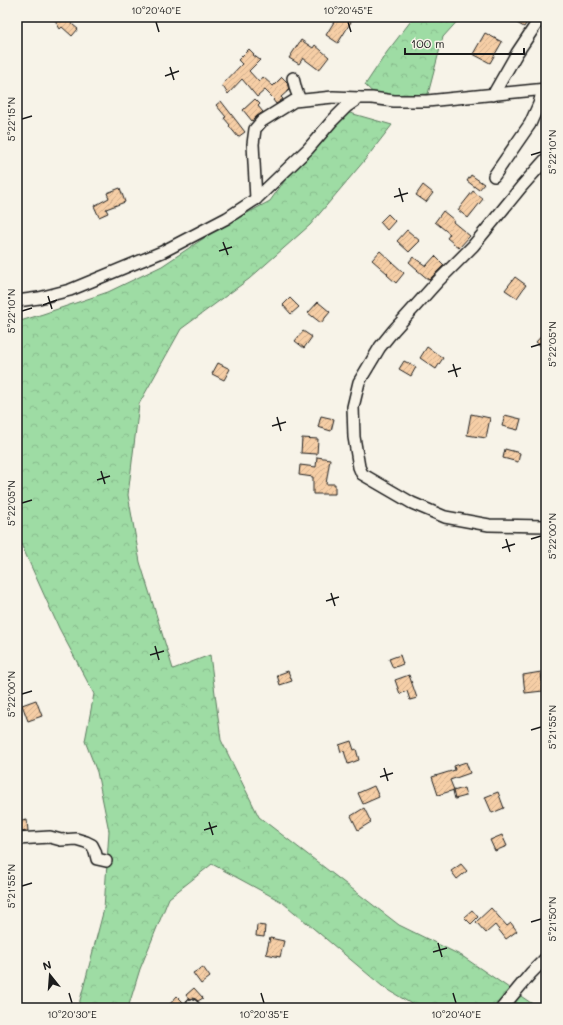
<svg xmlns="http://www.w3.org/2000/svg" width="563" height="1025" viewBox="0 0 563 1025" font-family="Mali,sans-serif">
<defs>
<pattern id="forest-crowns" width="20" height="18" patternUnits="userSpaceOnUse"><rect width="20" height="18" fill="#9edca4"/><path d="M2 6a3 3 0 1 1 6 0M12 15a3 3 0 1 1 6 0" fill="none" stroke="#88bc8d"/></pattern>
<pattern id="building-hatch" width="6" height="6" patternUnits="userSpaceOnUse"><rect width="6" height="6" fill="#f6cea6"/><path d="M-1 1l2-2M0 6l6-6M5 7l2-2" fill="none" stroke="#d2b08e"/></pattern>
</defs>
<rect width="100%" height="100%" fill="#f7f3e8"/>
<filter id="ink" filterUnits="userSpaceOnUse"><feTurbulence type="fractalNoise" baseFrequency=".025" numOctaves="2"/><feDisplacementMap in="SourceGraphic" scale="8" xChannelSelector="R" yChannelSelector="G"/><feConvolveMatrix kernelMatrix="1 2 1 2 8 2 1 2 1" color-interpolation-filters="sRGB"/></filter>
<g filter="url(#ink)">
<g fill="url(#forest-crowns)" stroke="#5d7c60">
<path d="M414 17H461L443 37 428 94 402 103 381 100 365 85 387 52Z"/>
<path d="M343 111 392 125 364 161 310 225 249 279 181 329 139 404 128 495 140 562 173 669 210 655 221 740 259 817 399 925 462 956 534 1005 540 1008H418L382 986 282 902 212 864 169 898 140 969 128 1008H78L104 909 109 831 97 772 85 741 94 694 59 628 17 535V322L43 314 108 292 162 266 219 228 270 201 297 163Z"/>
</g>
<g fill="url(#building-hatch)" stroke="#1c1c1c">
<path d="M53 17H68L73 25 78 29 72 36 62 27 60 29Z"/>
<path d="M337 17H342L351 22 338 43 326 35Z"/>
<path d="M506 17H530L524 27Z"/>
<path d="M485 33 502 42 490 63 473 54Z"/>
<path d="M301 40 313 48 315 45 329 57 319 70 303 58 299 64 289 58Z"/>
<path d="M249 49 254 54 253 55 260 60 249 71 259 82 263 77 273 86 282 77 287 82 289 90 281 97 283 99 276 104 273 100 274 99 265 90 257 97 242 79 228 94 222 85 242 64 238 60Z"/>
<path d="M255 99 260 104 258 106 263 112 257 116 252 121 243 110Z"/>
<path d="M221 101 245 132 238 137 229 126 230 125 224 118 226 117 216 105Z"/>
<path d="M471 175 484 184 479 190 467 181Z"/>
<path d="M423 185 433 193 426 202 416 195Z"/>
<path d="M120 188 125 202 106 209 108 213 99 217 94 206 109 198 107 193Z"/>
<path d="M473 191 483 199 468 218 458 210Z"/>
<path d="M443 211 454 220 453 222 470 236 459 248 447 238 450 234 435 222Z"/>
<path d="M388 214 395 221 387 230 380 222Z"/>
<path d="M407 230 420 241 409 252 397 241Z"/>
<path d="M380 251 404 273 396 283 387 275 388 274 372 260Z"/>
<path d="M435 256 444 265 429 280 417 270H418L409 262 413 257 426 266Z"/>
<path d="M515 277 526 285 517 298 505 290Z"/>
<path d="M290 298 299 307 291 314 283 305Z"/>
<path d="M318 302 330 312 321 323 308 313Z"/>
<path d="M303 331 312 337 304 348 295 341Z"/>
<path d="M546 331V350L536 342Z"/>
<path d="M427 347 443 358 436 369 420 358Z"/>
<path d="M404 361 416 367 411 376 399 369Z"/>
<path d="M218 363 230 369 224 380 212 374Z"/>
<path d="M471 414 490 418 486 438 467 435Z"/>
<path d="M505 415 521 419 518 430 502 426Z"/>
<path d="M321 416 334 419 331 431 318 427Z"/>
<path d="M302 438 318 439 317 454 301 453Z"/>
<path d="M505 449 520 453 518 462 503 458Z"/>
<path d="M317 457 330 459 326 484H335V494H313V477L299 475 300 465 316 467Z"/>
<path d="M400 655 403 664 393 668 389 659Z"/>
<path d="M288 671 292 681 280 685 277 675Z"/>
<path d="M541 672 543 691 525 693 523 675Z"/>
<path d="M409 675 417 698 410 700 407 691 400 694 395 680Z"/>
<path d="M36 700 42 716 28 721 22 705Z"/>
<path d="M351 741 354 750 356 749 359 760 348 764 344 751 341 752 339 745Z"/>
<path d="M466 762 470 773 450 780 454 790 438 795 432 777 455 770 454 766Z"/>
<path d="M374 786 379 797 363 804 358 793Z"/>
<path d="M464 788 466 796 455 799 453 791Z"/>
<path d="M498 792 504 808 492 813 485 797Z"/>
<path d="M364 808 371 822 358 830 351 816Z"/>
<path d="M27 820 28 831 17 832V822Z"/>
<path d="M502 835 507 846 495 851 490 840Z"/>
<path d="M461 864 467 871 457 879 451 871Z"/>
<path d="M491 908 507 926 511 923 517 931 506 939 495 925 486 933 476 922Z"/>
<path d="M472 910 478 917 471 924 464 917Z"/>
<path d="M257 925 265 926 264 937 256 936Z"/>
<path d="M270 938 284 941 280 957 266 954Z"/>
<path d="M203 967 210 977 201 984 193 973Z"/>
<path d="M194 988 203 998 198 1001 194 998 189 999 186 995Z"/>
<path d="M177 996 183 1002 177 1008H173L169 1005Z"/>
</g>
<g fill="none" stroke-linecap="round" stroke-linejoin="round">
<defs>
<g id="minor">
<path d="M293 78 296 90 300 100"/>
<path d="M493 95 517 53 541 17"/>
<path d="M546 159 522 186 473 246 438 281 393 331 380 347 359 382 353 407 354 437 359 467 362 474 412 503 445 517 489 525 546 526"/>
<path d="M494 176 530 124 539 104 543 89"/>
<path d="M256 199 253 144 255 129 262 121 294 101 333 97 359 98"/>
<path d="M17 301 39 298 70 290 162 252 227 218 256 199 308 149 332 121 346 107 359 98H372L394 101H427L546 89"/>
<path d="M17 839 50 837 61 840 76 839 86 842 92 845 95 851 97 859 106 861"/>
<path d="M192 1005 195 1008"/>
<path d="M502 1008 531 973 546 958"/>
</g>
</defs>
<use href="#minor" stroke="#1c1c1c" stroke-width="14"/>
<use href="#minor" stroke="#f7f3e8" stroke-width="11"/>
</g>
</g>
<path fill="none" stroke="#1c1c1c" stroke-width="1.5" d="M156 22 159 32M348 22 351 32M170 67 174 80M165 76 179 71M22 119 32 116M531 155 541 152M399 188 403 202M394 197 408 193M223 242 228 255M219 251 232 247M48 296 52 309M43 305 57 300M22 311 32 308M531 347 541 344M453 364 457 377M448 372 461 368M277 417 281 431M272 426 286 422M101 471 105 484M97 480 110 476M22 503 32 500M506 539 510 552M531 539 541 536M502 548 515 544M331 593 335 606M326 601 339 597M155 646 159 660M150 655 164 651M22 694 32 691M531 730 541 727M384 768 388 781M380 777 393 773M209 822 213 835M204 830 217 826M22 886 32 883M531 922 541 919M438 943 442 957M433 952 447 948M69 993 72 1003M261 993 264 1003M453 993 456 1003"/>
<rect width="563" height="1025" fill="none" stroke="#f7f3e8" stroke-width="44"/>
<g transform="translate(50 975) rotate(343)" stroke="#f7f3e8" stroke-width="3" paint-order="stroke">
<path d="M0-3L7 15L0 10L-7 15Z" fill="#1c1c1c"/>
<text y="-6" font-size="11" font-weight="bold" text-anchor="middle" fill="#1c1c1c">N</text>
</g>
<path d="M405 48v6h119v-6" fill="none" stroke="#1c1c1c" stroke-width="2"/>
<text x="411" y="48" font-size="12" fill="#1c1c1c" stroke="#f7f3e8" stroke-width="3" paint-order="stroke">100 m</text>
<rect x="22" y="22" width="519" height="981" fill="none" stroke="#1c1c1c" stroke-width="1.5"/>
<g font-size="10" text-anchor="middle" fill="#1c1c1c">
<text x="156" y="14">10°20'40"E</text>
<text x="348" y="14">10°20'45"E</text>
<text transform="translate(11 119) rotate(-90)" y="4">5°22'15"N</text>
<text transform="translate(552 152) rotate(-90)" y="4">5°22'10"N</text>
<text transform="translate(11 311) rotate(-90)" y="4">5°22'10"N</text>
<text transform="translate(552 344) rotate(-90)" y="4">5°22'05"N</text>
<text transform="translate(11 503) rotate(-90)" y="4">5°22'05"N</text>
<text transform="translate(552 536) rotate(-90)" y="4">5°22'00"N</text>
<text transform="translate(11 694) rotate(-90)" y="4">5°22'00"N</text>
<text transform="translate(552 727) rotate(-90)" y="4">5°21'55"N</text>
<text transform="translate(11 886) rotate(-90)" y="4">5°21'55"N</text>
<text transform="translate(552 919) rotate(-90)" y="4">5°21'50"N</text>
<text x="72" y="1018">10°20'30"E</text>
<text x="264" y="1018">10°20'35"E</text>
<text x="456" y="1018">10°20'40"E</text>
</g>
</svg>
